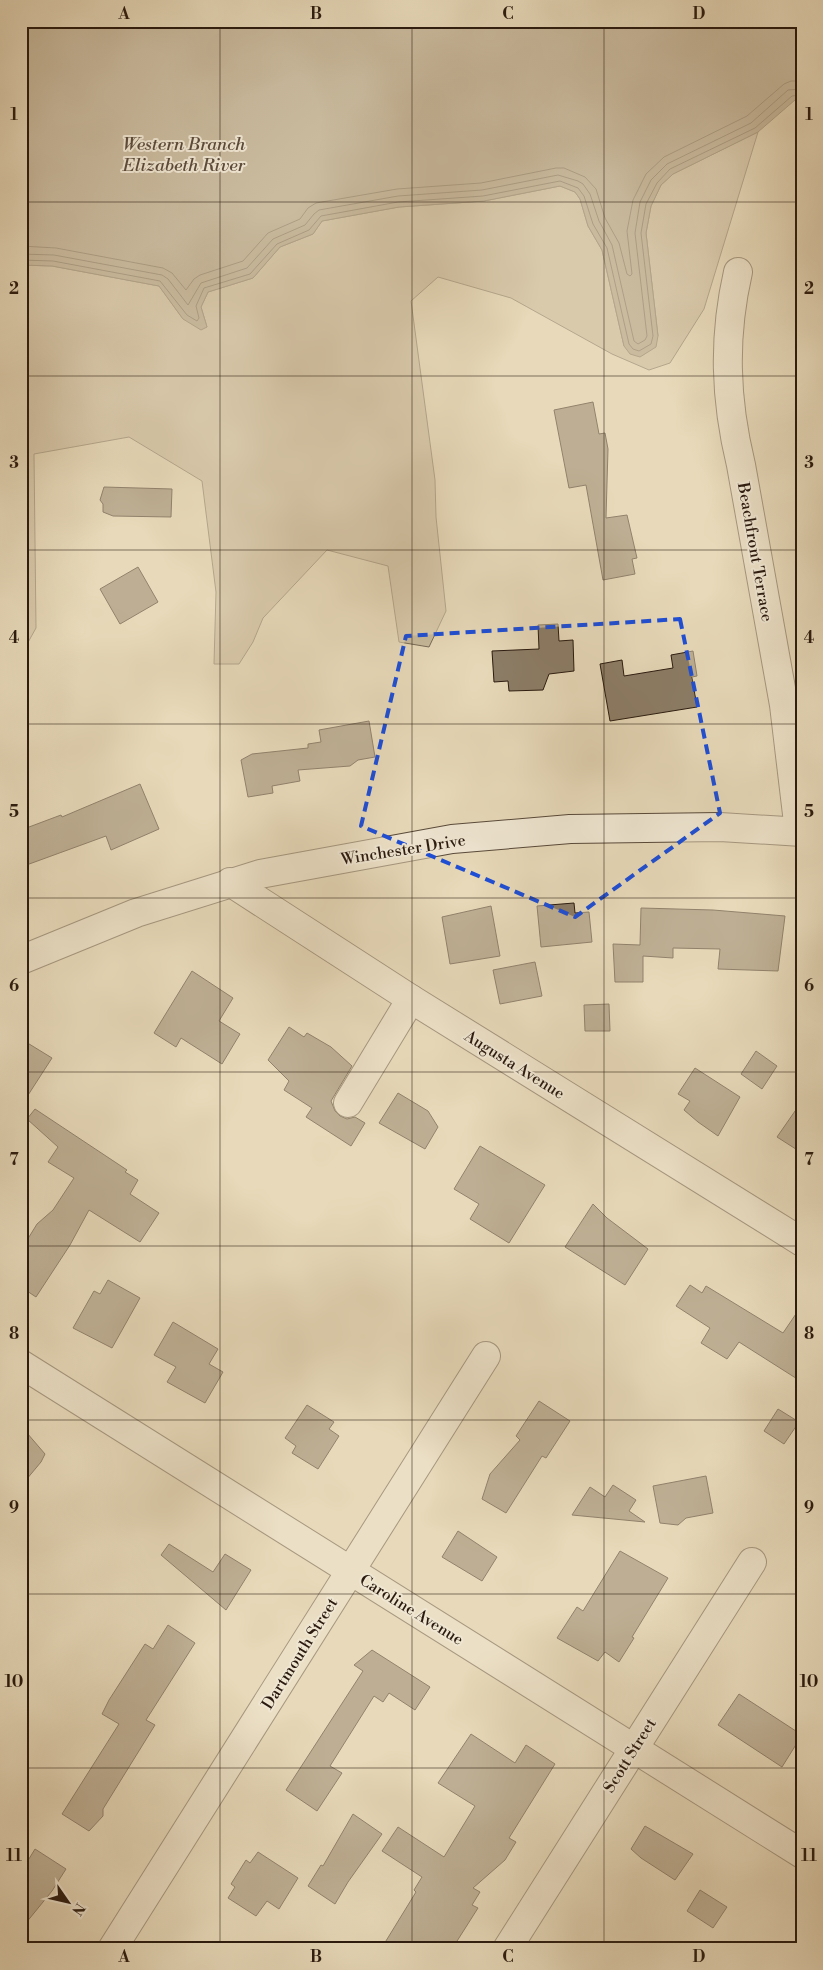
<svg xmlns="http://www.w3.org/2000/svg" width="823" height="1970" viewBox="0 0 823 1970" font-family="'Libre Bodoni',serif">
<rect width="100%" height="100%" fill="#e7d9b9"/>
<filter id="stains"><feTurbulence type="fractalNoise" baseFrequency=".004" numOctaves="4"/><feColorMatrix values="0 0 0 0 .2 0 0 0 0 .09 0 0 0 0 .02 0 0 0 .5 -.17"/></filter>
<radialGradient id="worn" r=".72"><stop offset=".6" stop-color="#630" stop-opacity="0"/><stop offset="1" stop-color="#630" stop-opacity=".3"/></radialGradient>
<path fill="#c7b99c" stroke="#786a56" d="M758 132 704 309 670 363 649 370 612 354 511 298 438 277 411 301 435 480 436 517 446 611 429 647 399 642 388 566 327 550 263 618 253 642 239 664H214L216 592 202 481 129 437 34 454 36 628 21 655V265L52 266 159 286 183 319 207 327 201 307 208 292 253 278 280 247 313 234 322 221 399 207 484 201 560 186 575 192 580 199 588 226 602 250 624 346 658 336 646 233 651 206 661 185 673 174Z"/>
<path fill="#a7987f" stroke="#756652" d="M21 21H802V100H795L758 132 673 174 661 185 651 206 646 233 658 336 656 347 640 357 630 354 624 346 602 250 588 226 580 199 575 192 560 186 484 201 399 207 322 221 313 234 280 247 253 278 208 292 201 307 207 327 201 330 183 319 159 286 52 266 21 265Z"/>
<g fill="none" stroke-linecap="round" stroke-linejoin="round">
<g stroke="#685947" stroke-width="1">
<path d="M21 246 56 248 163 268 172 273 186 290 194 279 200 275 243 261 268 233 300 219 308 208 316 203 397 189 481 183 556 168H564L585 177 596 189 605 218 619 243 627 274 630 276 632 274 627 231 633 200 646 174 664 157 747 116 784 84 791 81H802"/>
<path d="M21 254 54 255 162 275 168 279 188 305 201 283 247 268 273 239 305 225 314 214 319 210 398 196 482 190 558 175 578 181 583 184 590 194 599 221 612 245 634 341 638 344 645 340 647 336 635 233 640 202 651 180 667 164 751 123 788 90 802 89"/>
<path d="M21 260 53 261 160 281 187 315 197 321 199 318 196 306 204 288 250 274 277 244 309 230 321 216 398 202 483 196 560 181 578 188 584 196 593 224 607 248 629 344 633 349 639 351 651 344 653 336 641 233 646 204 657 183 670 169 755 128 792 96 802 95"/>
</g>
</g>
<g fill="#8c7d67" stroke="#2a1a0f">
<path d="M593 402 599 434 605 433 608 449 606 518 627 515 637 558 632 559 635 574 603 580 586 485 569 488 554 410Z"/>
<path d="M104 487 172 489 171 517 113 516 103 512V504L100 500Z"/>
<path d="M138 567 158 602 120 624 100 589Z"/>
<path d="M558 624 559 641 573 640 574 671 549 674 543 690 509 691 508 681 494 682 492 651 539 649 538 625Z"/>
<path d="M693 651 697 676 692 677 697 707 610 721 600 664 622 660 624 676 673 668 671 655Z"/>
<path d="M369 721 375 757 358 760 350 766 298 770 300 781 272 786 273 793 248 797 241 760 252 754 308 748V744L321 742 319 730Z"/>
<path d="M140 784 159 829 111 850 106 836 21 867V830L61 815 62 817Z"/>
<path d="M574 903 575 913 589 912 592 942 541 947 537 906Z"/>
<path d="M491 906 500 956 450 964 442 917Z"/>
<path d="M641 908 713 910 785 916 778 971 718 969 720 949 673 948V958L643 956V982H615L613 944 640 945Z"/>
<path d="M535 962 542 996 500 1004 493 970Z"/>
<path d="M192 971 233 998 219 1021 240 1034 222 1064 181 1038 176 1047 154 1033Z"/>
<path d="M609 1004 610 1031H585L584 1005Z"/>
<path d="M289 1027 304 1037 307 1033 331 1047 352 1066 331 1101 335 1111 340 1116 347 1119 355 1117 365 1123 351 1146 306 1117 312 1108 284 1090 289 1081 268 1060Z"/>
<path d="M21 1039 52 1058 21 1106Z"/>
<path d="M756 1051 777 1066 762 1089 741 1074Z"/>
<path d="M695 1068 740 1097 718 1136 698 1122 684 1110 690 1101 678 1094Z"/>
<path d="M398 1093 428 1111 438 1127 425 1149 379 1123Z"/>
<path d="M802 1101V1153L777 1137Z"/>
<path d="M35 1109 127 1170 125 1172 138 1180 130 1194 159 1213 140 1242 89 1210 70 1245 36 1297 21 1287V1250L37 1224 53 1210 74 1178 48 1162 58 1147 27 1119Z"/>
<path d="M480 1146 545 1185 509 1243 470 1219 479 1204 454 1189Z"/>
<path d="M593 1204 607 1218 648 1249 625 1285 565 1247Z"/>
<path d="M108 1280 140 1298 112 1348 73 1328 94 1291 100 1294Z"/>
<path d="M690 1285 702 1293 706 1286 783 1333 802 1305V1382L739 1342 727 1359 701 1343 710 1328 676 1306Z"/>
<path d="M173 1322 218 1349 209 1364 223 1372 205 1403 167 1382 176 1367 154 1355Z"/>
<path d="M539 1401 570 1421 546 1458 542 1456 506 1513 482 1499 490 1474 520 1440 516 1436Z"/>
<path d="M307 1405 334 1422 329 1429 339 1436 318 1469 292 1453 296 1446 285 1438Z"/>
<path d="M778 1409 799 1422 784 1444 764 1431Z"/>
<path d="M21 1426 45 1454 41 1462 21 1486Z"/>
<path d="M706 1476 713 1513 686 1518 678 1525 660 1523 653 1486Z"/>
<path d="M613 1485 636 1500 629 1511 645 1522 572 1515 590 1487 605 1497Z"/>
<path d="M458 1531 497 1557 482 1581 442 1557Z"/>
<path d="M169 1544 213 1572 225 1554 251 1570 226 1610 161 1555Z"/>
<path d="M620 1551 668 1578 632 1637 634 1638 619 1662 605 1652 598 1661 557 1638 577 1607 583 1611Z"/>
<path d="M168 1625 195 1643 146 1720 155 1725 103 1809V1816L89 1831 62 1814 119 1724 102 1714 109 1700 145 1644 153 1649Z"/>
<path d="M372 1650 430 1687 415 1710 389 1693 383 1702 374 1696 330 1766 342 1773 317 1811 286 1790 363 1671 354 1665Z"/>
<path d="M739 1694 802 1735 782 1767 718 1725Z"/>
<path d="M471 1734 515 1763 526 1745 555 1764 509 1838 516 1842 505 1860 473 1888 480 1892 472 1905 478 1908 452 1949H381L416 1892 414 1890 422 1877 382 1851 398 1827 444 1857 475 1806 438 1783Z"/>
<path d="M353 1814 382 1834 348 1882 335 1904 308 1886 321 1865 323 1866Z"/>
<path d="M645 1826 693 1854 675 1880 641 1858 631 1849Z"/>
<path d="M35 1849 66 1869 52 1891 21 1929V1872Z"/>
<path d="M258 1852 298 1878 279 1909 267 1901 256 1916 228 1898 235 1887 231 1884 246 1860 250 1863Z"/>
<path d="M700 1890 727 1907 713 1928 687 1911Z"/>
</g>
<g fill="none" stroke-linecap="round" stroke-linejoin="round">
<defs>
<g id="minor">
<path d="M738 272C723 338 725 399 741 465L784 705 799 831"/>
<path d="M230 882 411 999 802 1242"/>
<path d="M21 960 136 913 260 874 452 839 570 829 720 827 802 832"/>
<path d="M348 1103 411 999"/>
<path d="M21 1364 802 1854"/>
<path d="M112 1949 486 1356"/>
<path d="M507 1949 752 1562"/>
</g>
</defs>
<use href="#minor" stroke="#594a3a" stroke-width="30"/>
<use href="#minor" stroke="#efe6d2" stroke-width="28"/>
</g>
<path d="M0 0H823V1970H0ZM680 619 720 813 575 917 361 826 406 636Z" fill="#e7d9b9" fill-opacity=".55" fill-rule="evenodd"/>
<path fill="none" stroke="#1d4ed8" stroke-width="4" stroke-dasharray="10 6" stroke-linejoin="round" d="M680 619 720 813 575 917 361 826 406 636Z"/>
<path fill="none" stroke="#2a1a0f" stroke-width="1" stroke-opacity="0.55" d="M220 21V1949M412 21V1949M604 21V1949M21 202H802M21 376H802M21 550H802M21 724H802M21 898H802M21 1072H802M21 1246H802M21 1420H802M21 1594H802M21 1768H802"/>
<g text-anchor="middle" stroke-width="4" stroke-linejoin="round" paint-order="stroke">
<g font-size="16" fill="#2a1a0f" stroke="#efe6d2">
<text transform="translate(756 552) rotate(80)" y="6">Beachfront Terrace</text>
<text transform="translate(403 849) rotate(-9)" y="6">Winchester Drive</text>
<text transform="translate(515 1064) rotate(32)" y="6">Augusta Avenue</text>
<text transform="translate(412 1609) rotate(32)" y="6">Caroline Avenue</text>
<text transform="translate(299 1653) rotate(-58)" y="6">Dartmouth Street</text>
<text transform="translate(629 1755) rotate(-58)" y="6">Scott Street</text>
</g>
<g font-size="18" font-style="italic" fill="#5c4c3c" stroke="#efe6d2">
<text x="184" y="150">Western Branch<tspan x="184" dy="21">Elizabeth River</tspan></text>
</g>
</g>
<rect width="823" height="1970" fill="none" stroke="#e7d9b9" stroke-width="55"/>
<g transform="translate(68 1902) rotate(124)" stroke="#efe6d2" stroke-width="4" paint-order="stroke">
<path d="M0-4L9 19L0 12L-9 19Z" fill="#2a1a0f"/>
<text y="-8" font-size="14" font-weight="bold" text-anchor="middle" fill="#2a1a0f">N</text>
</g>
<rect x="28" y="28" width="768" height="1914" fill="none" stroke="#2a1a0f" stroke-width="2"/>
<g font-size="16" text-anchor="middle" font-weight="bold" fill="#2a1a0f">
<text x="124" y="19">A</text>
<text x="316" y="19">B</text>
<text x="508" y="19">C</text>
<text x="699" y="19">D</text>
<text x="14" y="120">1</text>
<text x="809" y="120">1</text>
<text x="14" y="294">2</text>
<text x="809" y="294">2</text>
<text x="14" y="468">3</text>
<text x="809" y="468">3</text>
<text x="14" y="643">4</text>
<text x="809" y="643">4</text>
<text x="14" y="817">5</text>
<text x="809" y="817">5</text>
<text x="14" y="991">6</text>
<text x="809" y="991">6</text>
<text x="14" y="1165">7</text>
<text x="809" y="1165">7</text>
<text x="14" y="1339">8</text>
<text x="809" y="1339">8</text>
<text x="14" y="1513">9</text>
<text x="809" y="1513">9</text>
<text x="14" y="1687">10</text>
<text x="809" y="1687">10</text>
<text x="14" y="1861">11</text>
<text x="809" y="1861">11</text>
<text x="124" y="1962">A</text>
<text x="316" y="1962">B</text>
<text x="508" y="1962">C</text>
<text x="699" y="1962">D</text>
</g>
<rect width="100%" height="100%" filter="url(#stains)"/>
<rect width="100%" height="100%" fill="url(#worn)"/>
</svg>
